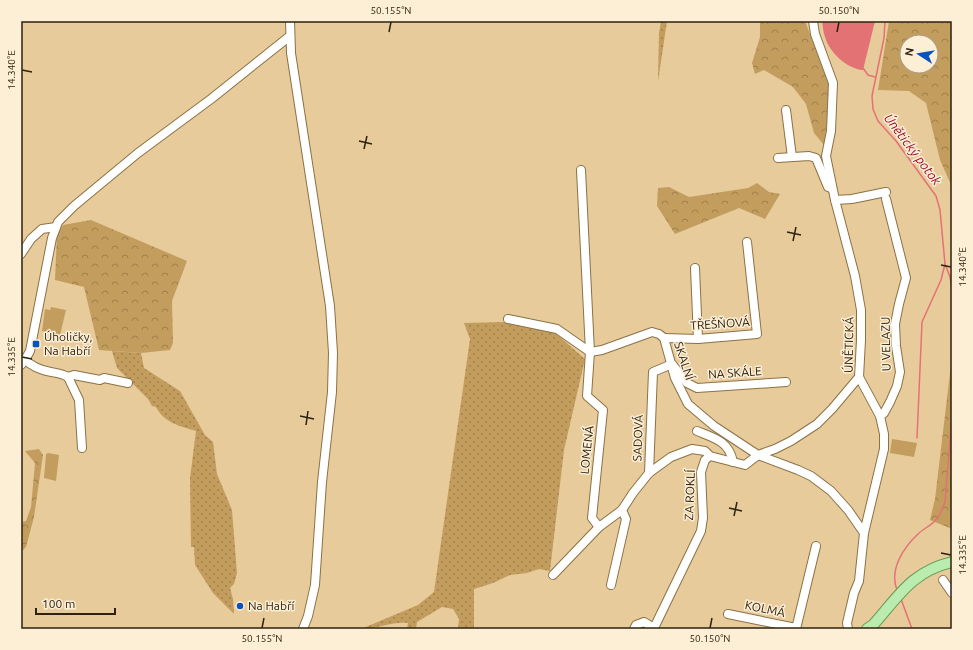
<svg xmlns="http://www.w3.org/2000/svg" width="973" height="650" viewBox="0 0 973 650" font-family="Ubuntu,sans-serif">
<defs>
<pattern id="grass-dots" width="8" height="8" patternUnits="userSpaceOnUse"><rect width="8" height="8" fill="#c39d5e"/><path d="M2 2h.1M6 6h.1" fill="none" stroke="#9f804c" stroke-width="1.8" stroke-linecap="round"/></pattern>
<pattern id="forest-crowns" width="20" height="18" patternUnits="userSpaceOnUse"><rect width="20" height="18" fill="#c39d5e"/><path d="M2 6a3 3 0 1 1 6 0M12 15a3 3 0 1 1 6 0" fill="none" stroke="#9f804c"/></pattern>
</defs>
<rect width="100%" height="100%" fill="#e8cb9b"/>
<g fill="url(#grass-dots)">
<path d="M661 21H667L658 82 659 33Z"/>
<path d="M506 322 554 332 585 359 564 450 550 571 539 569 527 573 510 575 493 583 474 589V629H458L459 619 453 609 442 607 417 622 416 629H407L408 623C392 621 377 629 361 629L418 605 434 592 470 339 464 323Z"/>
<path d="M112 351 141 353 144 368 180 391 205 435 213 442 217 474 232 510 237 573 234 584 230 588 233 599 234 614 213 593 195 565 194 547H191L190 478 196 431C180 426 164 423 156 407L152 406 148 399 117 368Z"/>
</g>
<g fill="url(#forest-crowns)" fill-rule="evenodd">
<path d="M760 21H805L831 90 824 145 814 133 806 104 793 87 764 70 755 74 752 63 760 37Z"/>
<path d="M889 21H952V187L940 160 926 103 909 91 878 90ZM907 42H931V66H907Z"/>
<path d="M757 183 769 192 780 194 765 219 739 208 675 234 657 206 658 188 669 187 689 197 748 188Z"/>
<path d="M91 220 187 261 172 301 173 343 170 350 141 353 99 350 84 287 55 280 57 234 63 225Z"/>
<path d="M952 356V529L930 520 935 499Z"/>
<path d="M39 449 43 455 34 517 26 547 21 552V522L26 521 31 507 35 463 25 451Z"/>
</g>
<g fill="#c39d5e">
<path d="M51 307 66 310 60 335 42 331 45 309 50 310Z"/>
<path d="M892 439 917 443 914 457 890 453Z"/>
<path d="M48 453 59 455 56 481 44 478 46 454Z"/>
</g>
<path fill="#e37275" d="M822 21H875L863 70C847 69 829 52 825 37 823 32 823 26 822 21Z"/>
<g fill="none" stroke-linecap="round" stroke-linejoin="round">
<g stroke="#e37275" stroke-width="1.5">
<path d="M885 21 884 38 872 96 873 109 878 121 896 141 936 196 940 210 945 264 950 277 952 288"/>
<path d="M863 68 868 75 875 77"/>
<path d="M917 438 922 322 941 280 945 264"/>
<path d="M897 590C889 570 903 548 918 534 923 529 930 526 935 521 940 516 942 509 945 502L952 415"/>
<path d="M901 599 912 629"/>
</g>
<defs>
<g id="minor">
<path d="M290 21 291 53 330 306 333 353 332 392 322 482 315 585 308 616 303 629"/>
<path d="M813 21 815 34 833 83 831 131 826 156 835 200 855 276 861 310V340L859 377 880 416 884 434V449L864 533 859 581 854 593 847 623 848 629"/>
<path d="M786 110 792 157"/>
<path d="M778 158 809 156 816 158 828 187 831 188"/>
<path d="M581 170 590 352 587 396 603 410 592 518 599 527 622 510 633 493 649 473 671 457 692 449 705 451 710 456"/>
<path d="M835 200 852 199 886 192"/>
<path d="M21 254 31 239 42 229 56 227"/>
<path d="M695 268 698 339"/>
<path d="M508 319 557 329 590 352"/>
<path d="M664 338 698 339 757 334 747 242"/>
<path d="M590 352 602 350 652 332 659 334 664 338 675 378 688 404 714 426 758 455 798 470 811 476 831 491 848 510 864 533"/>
<path d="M25 360C31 365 36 368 43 370 51 373 60 372 68 377L74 375 100 380 104 378 128 383"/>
<path d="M21 365 25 360 30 351 52 238 58 222 74 206 138 153 211 99 290 36"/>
<path d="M68 377 79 400 82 448"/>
<path d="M880 416 884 413 890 402 897 386 900 372 896 346 895 324 899 304 906 278 886 199"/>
<path d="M697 431C714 438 729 441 733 462"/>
<path d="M649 473 653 372 672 364 687 383 697 388 786 382"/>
<path d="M553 575 599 527"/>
<path d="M943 580 952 593"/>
<path d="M611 585 626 519 622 510"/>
<path d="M728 614 796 628"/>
<path d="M634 629 636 625 644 622 654 628 701 531 703 518 701 472 705 460 710 456 745 465 758 455 775 449 791 441 817 424 832 409 859 377"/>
<path d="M796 629 816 546"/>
</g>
<path id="major" d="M867 629 873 625C899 596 911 572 952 562"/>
</defs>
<use href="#minor" stroke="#8c7144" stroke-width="10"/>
<use href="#major" stroke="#6c9d55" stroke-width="12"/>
<use href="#minor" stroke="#fff" stroke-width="8"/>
<use href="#major" stroke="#bbecaf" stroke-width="10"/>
</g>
<path fill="none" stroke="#2d220f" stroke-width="1.5" d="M389 32 391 22M837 32 839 22M22 70 32 72M359 141 372 144M364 149 367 136M787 232 801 235M793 241 796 227M941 265 951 267M22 357 32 359M300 416 314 419M306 425 308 411M729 508 742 511M734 516 737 502M941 553 951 555M262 628 264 618M710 628 712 618"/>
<g fill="#0752bc" stroke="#fdeed6" stroke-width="1.5">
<rect x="32" y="340" width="8" height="8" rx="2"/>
<circle cx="240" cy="606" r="4"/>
</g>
<g text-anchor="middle" stroke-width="3" stroke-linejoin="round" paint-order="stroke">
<g font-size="12" fill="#2d220f" stroke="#fdeed6">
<text transform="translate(720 324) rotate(-4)" y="4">TŘEŠŇOVÁ</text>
<text transform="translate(886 344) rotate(-91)" y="4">U VELAZU</text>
<text transform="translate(849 345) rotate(-89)" y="4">ÚNĚTICKÁ</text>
<text transform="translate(684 361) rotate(72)" y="4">SKALNÍ</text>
<text transform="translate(735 373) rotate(-4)" y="4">NA SKÁLE</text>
<text transform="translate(638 438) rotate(-88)" y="4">SADOVÁ</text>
<text transform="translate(587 450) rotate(-84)" y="4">LOMENÁ</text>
<text transform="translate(690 495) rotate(-88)" y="4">ZA ROKLÍ</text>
<text transform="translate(765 609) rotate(12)" y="4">KOLMÁ</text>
</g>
<g font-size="12" fill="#2d220f" stroke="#fdeed6" text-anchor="start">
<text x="44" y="341">Úholičky,<tspan x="44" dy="14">Na Habří</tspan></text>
<text x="248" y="610">Na Habří</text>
</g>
<g font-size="13" font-style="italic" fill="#9b0b29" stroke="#fdeed6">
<text transform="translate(913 149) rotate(53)" y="5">Únětický potok</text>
</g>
</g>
<rect width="973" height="650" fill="none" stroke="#fdeed6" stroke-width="44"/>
<g transform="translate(919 54) rotate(282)"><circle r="19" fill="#fdeed6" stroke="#aa9c86"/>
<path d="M0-3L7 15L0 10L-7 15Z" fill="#0752bc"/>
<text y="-6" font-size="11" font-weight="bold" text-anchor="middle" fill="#2d220f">N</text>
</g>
<path d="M36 608v6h79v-6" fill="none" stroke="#2d220f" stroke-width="2"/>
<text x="42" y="608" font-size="12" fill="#2d220f" stroke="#fdeed6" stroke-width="3" paint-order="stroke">100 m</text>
<rect x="22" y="22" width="929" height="606" fill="none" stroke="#2d220f" stroke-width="1.5"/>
<g font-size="10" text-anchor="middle" fill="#2d220f">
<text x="391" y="14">50.155°N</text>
<text x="839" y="14">50.150°N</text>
<text transform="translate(11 70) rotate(-90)" y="4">14.340°E</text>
<text transform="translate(962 267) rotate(-90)" y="4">14.340°E</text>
<text transform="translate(11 357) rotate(-90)" y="4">14.335°E</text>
<text transform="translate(962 555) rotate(-90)" y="4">14.335°E</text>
<text x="262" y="642">50.155°N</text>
<text x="710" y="642">50.150°N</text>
</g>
</svg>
